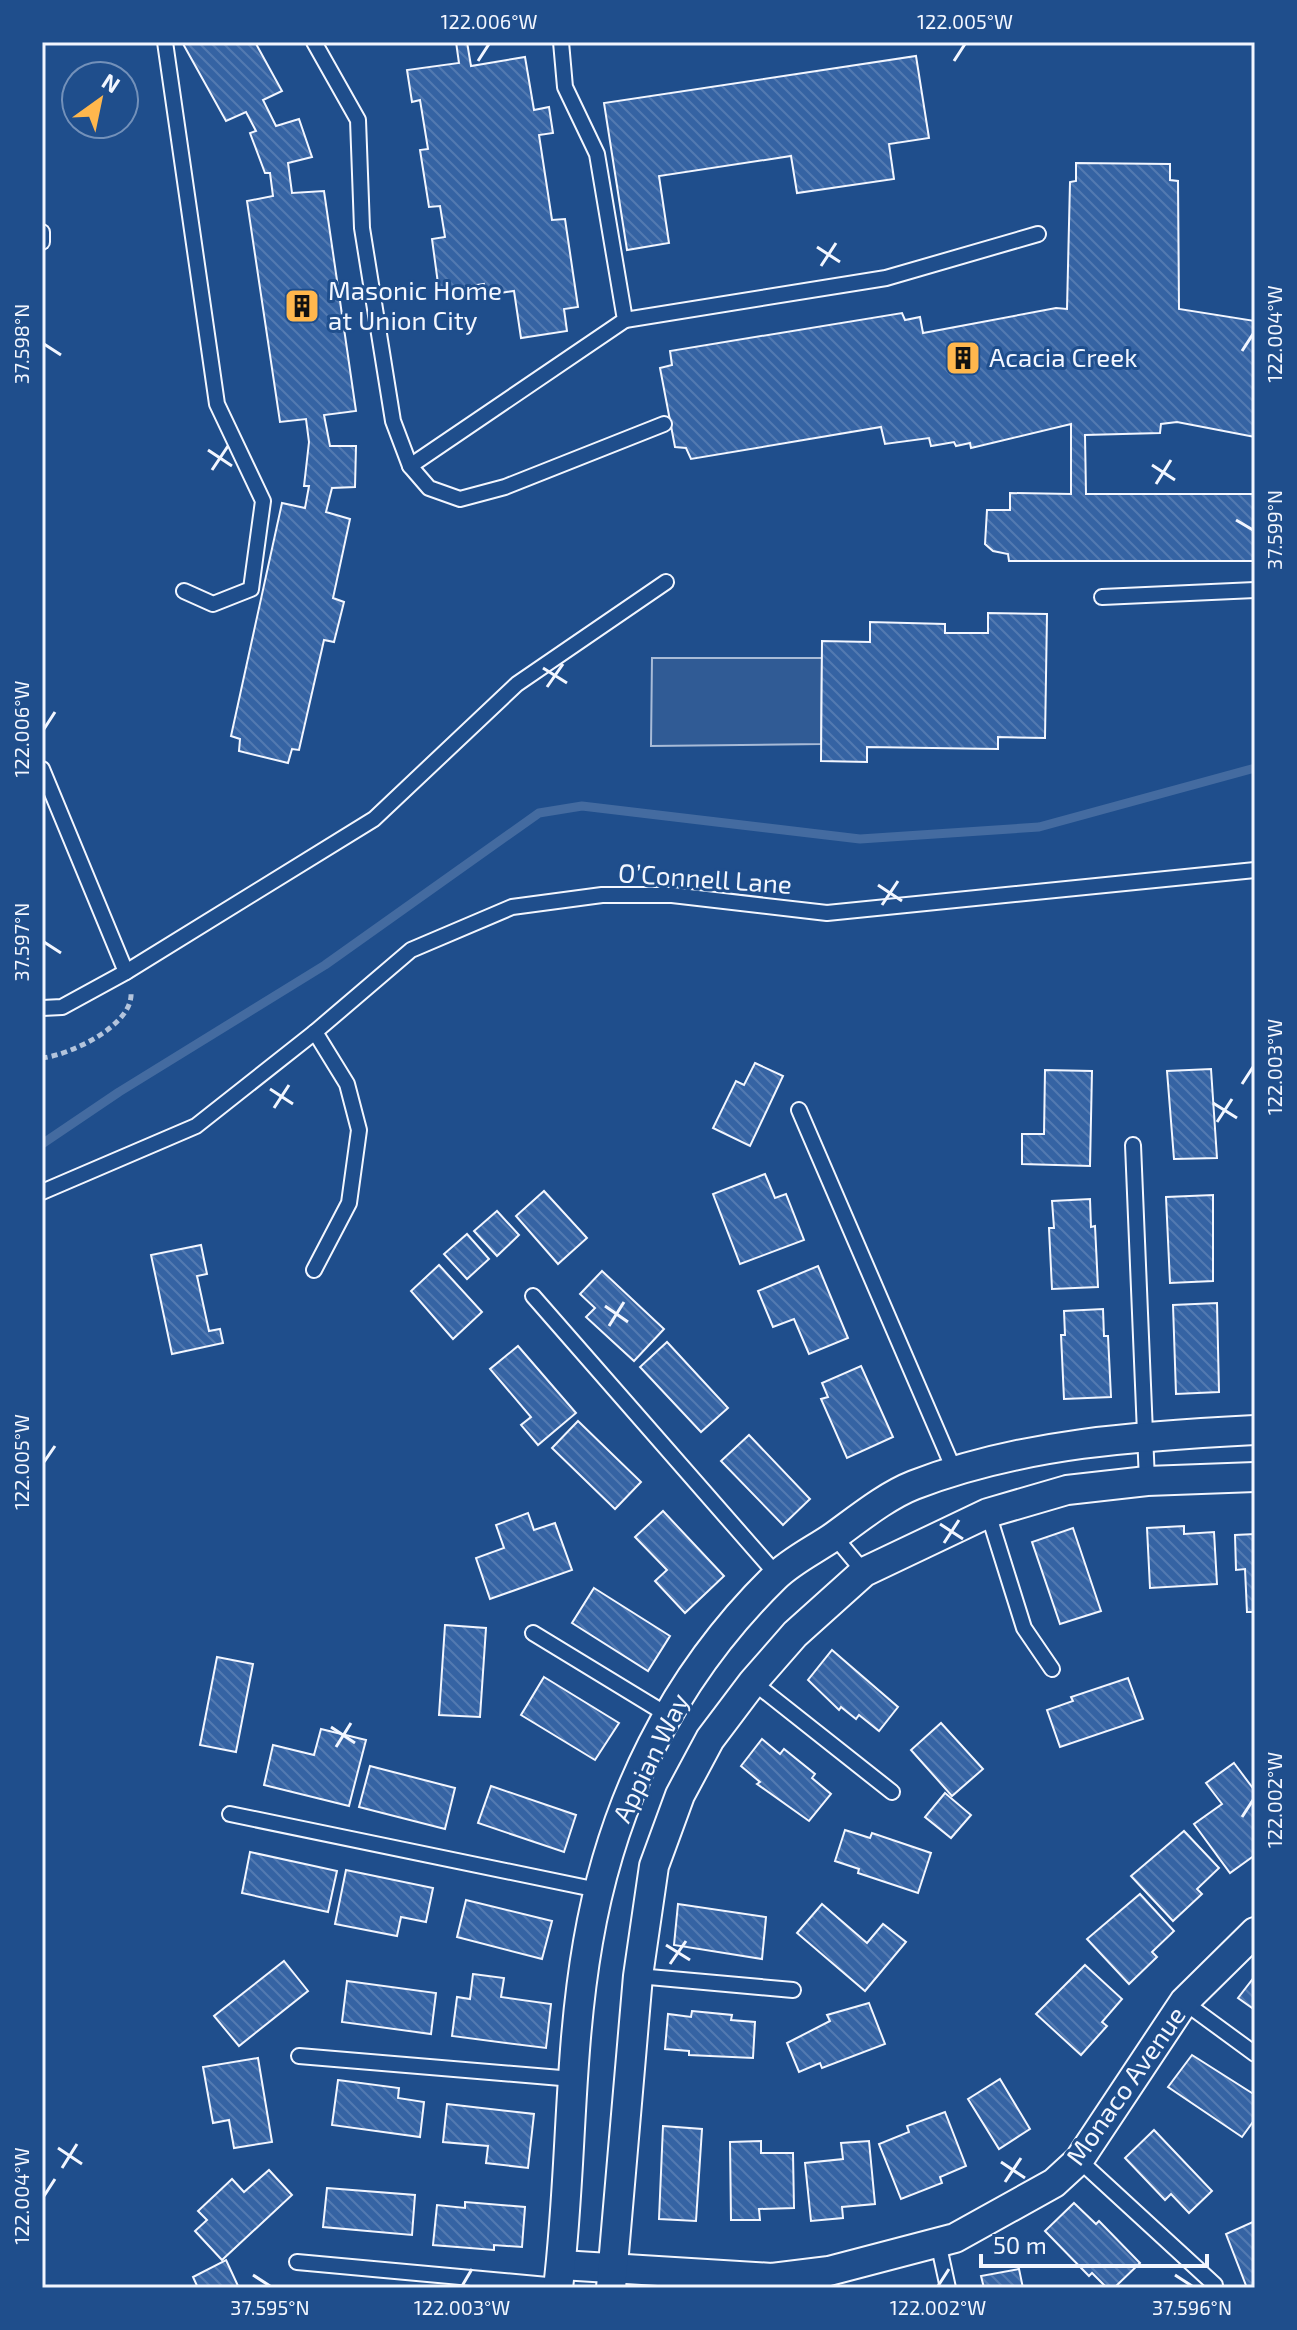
<svg xmlns="http://www.w3.org/2000/svg" width="1297" height="2330" viewBox="0 0 1297 2330" font-family="'Exo 2',sans-serif">
<defs>
<pattern id="building-back-hatch" width="6" height="6" patternUnits="userSpaceOnUse" patternTransform="scale(2)"><rect width="6" height="6" fill="#3563a3"/><path d="M-1 5l2 2M0 0l6 6M5-1l2 2" fill="none" stroke="#537ab1"/></pattern>
</defs>
<rect width="100%" height="100%" fill="#1f4e8c"/>
<path fill="#305b95" stroke="#a8bbd7" stroke-width="2" d="M652 658H822L821 744 651 746Z"/>
<g fill="none" stroke-linecap="round" stroke-linejoin="round">
<path stroke="#446ba0" stroke-width="9" d="M42 1144 119 1092 325 965 539 813 582 806 860 839 1039 827 1255 768"/>
</g>
<g fill="url(#building-back-hatch)" stroke="#f2f6ff" stroke-width="2">
<path d="M182 42H255L282 91 263 100 276 126 299 119 312 157 288 163 292 193 324 191 356 411 324 415 330 446H356L355 487 332 488 326 512 350 519 333 598 344 602 334 642 324 640 299 750 292 749 288 763 239 751 240 739 231 736 282 503 305 508 309 486H304L309 442 306 419 280 422 247 201 273 196 270 173H265L250 133 256 131 246 112 226 121Z"/>
<path d="M456 42H467L471 66 525 57 534 110 549 107 553 133 539 135 552 220 565 219 578 307 564 309 567 331 521 338 514 291 486 295 484 284 439 291 432 239 445 237 440 206 429 207 420 150 428 149 420 100 412 102 407 70 459 63Z"/>
<path d="M916 56 929 138 889 144 894 179 797 193 791 156 659 176 669 243 627 250 604 103Z"/>
<path d="M1076 163 1170 164V180L1178 181 1179 309 1255 321V437L1177 422 1161 424 1160 433 1085 435 1086 494H1255V561H1009L1008 554 993 551 985 544 987 510H1010V493L1071 494V424L971 448 970 443 956 446 954 442 931 446 929 438 885 444 881 427 691 459 686 448 675 447 660 368 672 365 670 351 902 313 905 320 920 317 923 333 1056 308 1067 309 1070 182 1076 181Z"/>
<path d="M988 613 1047 614 1045 738 998 737V749L867 747V762L821 761 822 641 870 642V622L945 624V633H988Z"/>
<path d="M755 1063 783 1076 750 1146 713 1128 736 1081 744 1085Z"/>
<path d="M1211 1069 1217 1158 1174 1159 1167 1071Z"/>
<path d="M1045 1070 1092 1071 1090 1166 1022 1164V1134H1044Z"/>
<path d="M765 1174 775 1198 786 1194 804 1240 740 1264 713 1194Z"/>
<path d="M544 1191 587 1238 558 1264 516 1216Z"/>
<path d="M1213 1195V1281L1170 1283 1166 1197Z"/>
<path d="M1090 1199 1091 1227 1095 1226 1098 1287 1052 1289 1049 1228H1054L1052 1201Z"/>
<path d="M497 1211 519 1235 497 1256 474 1231Z"/>
<path d="M467 1234 489 1259 467 1279 444 1254Z"/>
<path d="M201 1245 207 1274 197 1276 209 1331 220 1329 223 1343 172 1354 151 1255Z"/>
<path d="M439 1265 482 1312 453 1339 411 1291Z"/>
<path d="M818 1266 848 1338 809 1354 794 1319 773 1327 758 1291Z"/>
<path d="M602 1271 664 1329 634 1361 586 1317 595 1308 580 1294Z"/>
<path d="M1217 1303 1219 1392 1176 1394 1173 1305Z"/>
<path d="M1103 1309 1104 1336H1108L1111 1397 1064 1399 1061 1335H1065L1064 1311Z"/>
<path d="M667 1342 728 1408 701 1432 640 1367Z"/>
<path d="M518 1346 576 1413 538 1445 521 1425 531 1417 490 1369Z"/>
<path d="M861 1366 893 1437 847 1458 821 1399 828 1397 822 1383Z"/>
<path d="M578 1421 641 1482 615 1509 552 1448Z"/>
<path d="M749 1435 810 1499 783 1525 721 1461Z"/>
<path d="M663 1511 724 1576 685 1613 655 1581 667 1570 635 1537Z"/>
<path d="M528 1513 534 1530 555 1523 572 1570 490 1599 476 1558 504 1548 496 1525Z"/>
<path d="M1184 1526V1534L1214 1532 1217 1584 1150 1588 1147 1528Z"/>
<path d="M1073 1528 1101 1611 1060 1624 1032 1542Z"/>
<path d="M1255 1534V1612H1247L1245 1569 1236 1570 1235 1535Z"/>
<path d="M594 1588 670 1636 648 1671 572 1623Z"/>
<path d="M445 1625 486 1628 480 1717 439 1715Z"/>
<path d="M832 1650 898 1707 879 1731 859 1715 856 1719 841 1707 839 1710 808 1680Z"/>
<path d="M217 1657 253 1664 236 1752 200 1745Z"/>
<path d="M544 1677 619 1723 595 1760 521 1715Z"/>
<path d="M1128 1678 1143 1719 1060 1747 1047 1710 1073 1701 1071 1697Z"/>
<path d="M941 1723 983 1769 952 1796 911 1750Z"/>
<path d="M321 1729 366 1740 349 1806 264 1785 273 1745 314 1755Z"/>
<path d="M762 1739 780 1754 784 1749 815 1774 812 1778 831 1794 809 1821 757 1784 760 1782 741 1766Z"/>
<path d="M1234 1763 1255 1791V1855L1230 1873 1194 1824 1222 1804 1206 1783Z"/>
<path d="M370 1766 455 1788 445 1829 359 1807Z"/>
<path d="M491 1786 576 1815 564 1852 478 1823Z"/>
<path d="M945 1793 971 1815 951 1838 925 1817Z"/>
<path d="M845 1830 870 1838 872 1833 931 1853 918 1893 858 1873 859 1869 835 1861Z"/>
<path d="M1184 1831 1219 1868 1197 1889 1202 1894 1173 1921 1131 1876Z"/>
<path d="M250 1852 337 1871 328 1912 242 1893Z"/>
<path d="M346 1870 433 1888 426 1922 401 1917 397 1936 335 1924Z"/>
<path d="M1140 1894 1174 1931 1152 1952 1157 1957 1129 1984 1087 1939Z"/>
<path d="M466 1900 552 1921 542 1959 457 1937Z"/>
<path d="M678 1904 766 1917 762 1959 674 1945Z"/>
<path d="M822 1904 867 1943 883 1924 906 1942 865 1991 797 1933Z"/>
<path d="M284 1961 308 1991 239 2046 214 2016Z"/>
<path d="M1085 1965 1122 1999 1102 2022 1107 2026 1081 2055 1036 2014Z"/>
<path d="M473 1974 504 1978 501 1997 551 2004 546 2048 452 2036 457 1997 470 1999Z"/>
<path d="M1255 1976V2010L1238 1998Z"/>
<path d="M347 1981 436 1993 431 2034 342 2022Z"/>
<path d="M869 2003 885 2044 822 2068 820 2063 799 2072 787 2043 830 2021 827 2015Z"/>
<path d="M692 2011 732 2015 731 2020 755 2022 753 2058 689 2055V2051L665 2049 668 2014 691 2017Z"/>
<path d="M1192 2055 1255 2095V2119L1242 2137 1168 2087Z"/>
<path d="M258 2058 272 2142 234 2148 229 2120 213 2123 203 2067Z"/>
<path d="M1000 2079 1030 2129 999 2149 968 2099Z"/>
<path d="M338 2080 399 2088 398 2098 424 2102 420 2137 332 2125Z"/>
<path d="M447 2104 534 2114 528 2168 486 2163 488 2146 443 2142Z"/>
<path d="M945 2112 966 2166 940 2177 942 2183 901 2199 879 2144 909 2132 907 2126Z"/>
<path d="M663 2126 702 2129 696 2221 659 2219Z"/>
<path d="M1154 2130 1212 2191 1189 2213 1171 2194 1165 2200 1125 2158Z"/>
<path d="M761 2141V2153H793L794 2208 759 2209 760 2220H731L730 2142Z"/>
<path d="M869 2141 875 2204 842 2207 843 2218 811 2221 805 2163 843 2159 841 2143Z"/>
<path d="M269 2170 292 2195 222 2260 195 2231 207 2220 198 2211 232 2179 244 2192Z"/>
<path d="M327 2188 415 2195 412 2235 323 2227Z"/>
<path d="M465 2202 525 2207 522 2247 494 2245V2250L433 2245 437 2205 465 2208Z"/>
<path d="M1074 2203 1096 2224 1099 2221 1140 2263 1114 2288H1107L1092 2273 1089 2276 1045 2231Z"/>
<path d="M1255 2221V2288H1247L1226 2234Z"/>
<path d="M226 2260 239 2288H198L193 2277Z"/>
<path d="M1019 2269 1023 2288H984L981 2276Z"/>
</g>
<g fill="none" stroke-linecap="round" stroke-linejoin="round">
<defs>
<g id="lane">
<path d="M165 42 217 404 263 501 251 589 213 604 184 591"/>
<path d="M314 42 358 120 362 228 393 421 410 466 429 488 460 499 505 487 664 424"/>
<path d="M42 232V242"/>
<path d="M625 320 886 278 1038 234"/>
<path d="M410 466 625 320 597 154 565 87 561 42"/>
<path d="M1102 597 1255 590"/>
<path d="M42 769 126 972"/>
<path d="M42 1008 62 1007 126 972 374 819 517 684 666 582"/>
<path d="M799 1110 955 1472"/>
<path d="M1133 1145 1147 1481"/>
<path d="M42 1192 196 1126 315 1032 411 950 512 907 602 895H672L827 913 1255 870"/>
<path d="M314 1270 349 1203 359 1130 347 1084 315 1032"/>
<path d="M533 1296 777 1575"/>
<path d="M988 1513 1024 1628 1052 1669"/>
<path d="M834 1536 864 1572"/>
<path d="M533 1633 666 1714"/>
<path d="M753 1682 892 1792"/>
<path d="M230 1814 598 1890"/>
<path d="M638 1976 793 1990"/>
<path d="M1184 2002 1255 2054"/>
<path d="M299 2056 573 2079"/>
<path d="M1079 2160 1215 2285"/>
<path d="M938 2242 948 2288"/>
<path d="M297 2262 558 2286"/>
</g>
<g id="street">
<path d="M561 2265 772 2278 829 2271 955 2238 1054 2183 1079 2160 1184 2002 1255 1932"/>
<path d="M558 2288C572 2173 568 2056 588 1942 612 1802 673 1677 775 1577 791 1561 814 1550 833 1537 858 1519 886 1496 914 1485 1023 1443 1139 1436 1255 1430"/>
<path d="M611 2288 638 1976 654 1866 680 1795 710 1739 753 1682 795 1634 864 1572 988 1513 1067 1490 1147 1481 1255 1477"/>
</g>
</defs>
<use href="#lane" stroke="#f2f6ff" stroke-width="18"/>
<use href="#street" stroke="#f2f6ff" stroke-width="32"/>
<path stroke="#b3c4dc" stroke-width="5" stroke-dasharray="6 4" stroke-linecap="butt" d="M42 1058C70 1055 134 1025 131 992"/>
<use href="#lane" stroke="#1f4e8c" stroke-width="14"/>
<use href="#street" stroke="#1f4e8c" stroke-width="28"/>
</g>
<path fill="none" stroke="#f2f6ff" stroke-width="3" d="M478 61 489 44M954 61 965 44M817 247 840 262M821 266 836 243M44 344 61 355M1242 351 1253 334M208 450 232 466M1152 465 1175 480M212 470 228 446M1156 484 1171 460M1236 520 1253 530M543 668 567 683M547 687 563 664M44 729 55 712M878 885 902 901M882 905 898 881M44 942 61 953M1242 1084 1253 1067M270 1089 293 1104M1213 1103 1237 1118M274 1108 289 1085M1217 1122 1232 1099M605 1306 628 1322M609 1326 624 1302M44 1462 55 1446M940 1524 963 1539M944 1543 959 1520M331 1727 355 1743M336 1747 351 1723M1242 1817 1253 1800M666 1945 690 1960M670 1964 686 1941M58 2148 82 2164M1001 2162 1025 2178M62 2168 77 2144M1005 2182 1021 2158M44 2196 55 2179M253 2275 270 2286M1175 2275 1192 2286M462 2286 472 2269M938 2286 949 2269"/>
<defs>
<symbol id="building-square" viewBox="-11 -11 22 22"><rect x="-9" y="-9" width="18" height="18" rx="4" fill="#ffb74d" stroke="#1f4e8c"/><path d="M-4-6H4V6H1V3H-1V6H-4ZM-2.5-4.3h1.7v1.8h-1.7ZM.8-4.3h1.7v1.8H.8ZM-2.5-1h1.7V.8h-1.7ZM.8-1h1.7V.8H.8Z" fill="#111"/></symbol>
</defs>
<g fill-rule="evenodd">
<use href="#building-square" x="282" y="286" width="40" height="40"/>
<use href="#building-square" x="943" y="338" width="40" height="40"/>
</g>
<g text-anchor="middle" stroke-width="6" stroke-linejoin="round" paint-order="stroke">
<g font-size="26" fill="#f2f6ff" stroke="#1f4e8c" text-anchor="start">
<text x="328" y="300">Masonic Home<tspan x="328" dy="30">at Union City</tspan></text>
<text x="989" y="367">Acacia Creek</text>
</g>
<g font-size="26" fill="#f2f6ff" stroke="#1f4e8c">
<text transform="translate(705 879) rotate(4)" y="9">O’Connell Lane</text>
<text transform="translate(651 1758) rotate(-64)" y="9">Appian Way</text>
<text transform="translate(1126 2086) rotate(-55)" y="9">Monaco Avenue</text>
</g>
</g>
<rect width="1297" height="2330" fill="none" stroke="#1f4e8c" stroke-width="88"/>
<g transform="translate(100 100) rotate(33)"><circle r="38" fill="#1f4e8c" stroke="#7391ba" stroke-width="2"/>
<path d="M0-6L14 30L0 20L-14 30Z" fill="#ffb74d"/>
<text y="-12" font-size="22" font-weight="bold" text-anchor="middle" fill="#f2f6ff">N</text>
</g>
<path d="M981 2254v12h226v-12" fill="none" stroke="#f2f6ff" stroke-width="4"/>
<text x="993" y="2254" font-size="24" fill="#f2f6ff" stroke="#1f4e8c" stroke-width="6" paint-order="stroke">50 m</text>
<rect x="44" y="44" width="1209" height="2242" fill="none" stroke="#f2f6ff" stroke-width="3"/>
<g font-size="20" text-anchor="middle" fill="#f2f6ff">
<text x="489" y="29">122.006°W</text>
<text x="965" y="29">122.005°W</text>
<text transform="translate(1275 334) rotate(-90)" y="7">122.004°W</text>
<text transform="translate(22 344) rotate(-90)" y="7">37.598°N</text>
<text transform="translate(1275 530) rotate(-90)" y="7">37.599°N</text>
<text transform="translate(22 729) rotate(-90)" y="7">122.006°W</text>
<text transform="translate(22 942) rotate(-90)" y="7">37.597°N</text>
<text transform="translate(1275 1067) rotate(-90)" y="7">122.003°W</text>
<text transform="translate(22 1462) rotate(-90)" y="7">122.005°W</text>
<text transform="translate(1275 1800) rotate(-90)" y="7">122.002°W</text>
<text transform="translate(22 2196) rotate(-90)" y="7">122.004°W</text>
<text x="270" y="2315">37.595°N</text>
<text x="462" y="2315">122.003°W</text>
<text x="938" y="2315">122.002°W</text>
<text x="1192" y="2315">37.596°N</text>
</g>
</svg>
